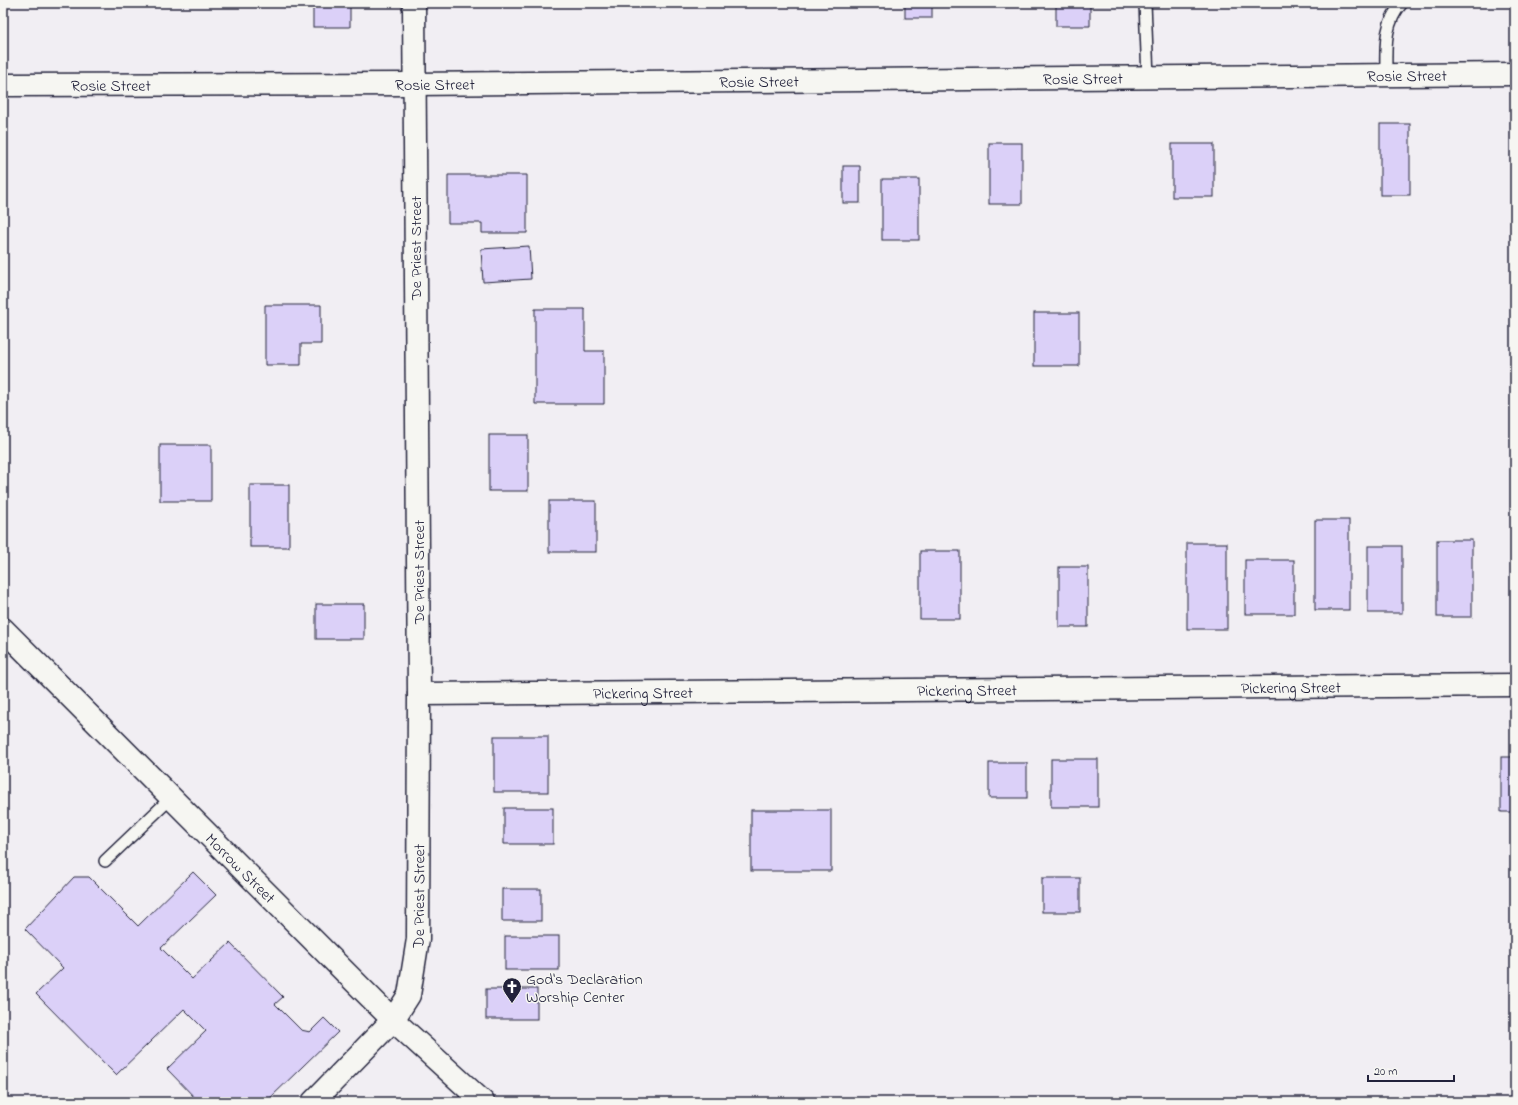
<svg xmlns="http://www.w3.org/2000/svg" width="1518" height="1105" viewBox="0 0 1518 1105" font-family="'Indie Flower',sans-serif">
<rect width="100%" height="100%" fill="#f1eef3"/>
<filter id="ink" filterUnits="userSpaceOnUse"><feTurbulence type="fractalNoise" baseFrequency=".025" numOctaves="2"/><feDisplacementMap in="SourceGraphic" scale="8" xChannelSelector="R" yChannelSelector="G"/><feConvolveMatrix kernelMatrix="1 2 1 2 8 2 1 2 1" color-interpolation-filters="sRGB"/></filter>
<g filter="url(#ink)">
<g fill="#dbd0f8" stroke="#22223b">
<rect x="313" y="3" width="37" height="24"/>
<rect x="905" y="3" width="27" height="15"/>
<path d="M1056 3H1112V5H1090V26H1056Z"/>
<rect x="1380" y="124" width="30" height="71"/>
<rect x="989" y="143" width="33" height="61"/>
<rect x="1172" y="144" width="42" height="53"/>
<rect x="843" y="166" width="17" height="37"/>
<path d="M448 175H527V233H482V223H448Z"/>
<rect x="882" y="179" width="37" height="61"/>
<path d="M529 246 531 279 483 282 481 249Z"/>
<path d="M265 305H321V344H301V365H265Z"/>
<path d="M535 309H585V351H604V404H535Z"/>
<rect x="1034" y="313" width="45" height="53"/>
<rect x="489" y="435" width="39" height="56"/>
<rect x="160" y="445" width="51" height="56"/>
<rect x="250" y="485" width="39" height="62"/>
<rect x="549" y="501" width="47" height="51"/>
<rect x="1315" y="520" width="34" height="90"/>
<rect x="1437" y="540" width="35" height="77"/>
<rect x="1187" y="543" width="40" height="86"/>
<rect x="1368" y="546" width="34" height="67"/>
<rect x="920" y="551" width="40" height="68"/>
<rect x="1245" y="560" width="49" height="54"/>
<rect x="1059" y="567" width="29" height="60"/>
<rect x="316" y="604" width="48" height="35"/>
<rect x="494" y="736" width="54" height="56"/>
<rect x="1501" y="757" width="14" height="55"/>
<rect x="1051" y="759" width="47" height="48"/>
<rect x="989" y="763" width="38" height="35"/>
<rect x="504" y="808" width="49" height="36"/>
<rect x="751" y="810" width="80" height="61"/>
<path d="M193 872 216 895 161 948 192 979 230 943 283 997 275 1004 301 1030 310 1032 324 1018 338 1032 266 1102H199L167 1069 206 1031 184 1009 116 1075 36 994 63 968 25 929 74 877H89L138 926Z"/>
<rect x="1042" y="878" width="38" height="34"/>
<rect x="502" y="889" width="39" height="32"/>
<rect x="505" y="936" width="54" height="34"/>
<rect x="486" y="989" width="51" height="30"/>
</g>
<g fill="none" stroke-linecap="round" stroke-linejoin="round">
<defs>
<g id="lane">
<path d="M1145 3 1148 78"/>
<path d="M1386 76C1386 49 1383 24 1402 3"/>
<path d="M105 861 171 798"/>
</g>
<g id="street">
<path id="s1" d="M3 85 414 84 1515 74"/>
<path id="s2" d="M3 629 393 1020 483 1102"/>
<path id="s3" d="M419 694 1515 685"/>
</g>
<g id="secondary">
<path id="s4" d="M313 1102 393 1020 409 995 418 939 419 694 414 3"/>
</g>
</defs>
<use href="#lane" stroke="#22223b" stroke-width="14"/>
<use href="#street" stroke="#22223b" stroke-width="25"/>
<use href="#secondary" stroke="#22223b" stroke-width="25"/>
<use href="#lane" stroke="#f6f6f2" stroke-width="11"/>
<use href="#street" stroke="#f6f6f2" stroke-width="22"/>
<use href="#secondary" stroke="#f6f6f2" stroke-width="22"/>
</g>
</g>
<defs>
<symbol id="church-pin" viewBox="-11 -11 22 30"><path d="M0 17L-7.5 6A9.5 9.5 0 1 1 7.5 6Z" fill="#22223b" stroke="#f6f6f2"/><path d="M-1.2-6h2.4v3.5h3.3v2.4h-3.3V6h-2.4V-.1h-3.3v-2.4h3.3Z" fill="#fff"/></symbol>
</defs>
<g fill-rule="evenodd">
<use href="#church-pin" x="501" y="976" width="22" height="30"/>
</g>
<g text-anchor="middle" stroke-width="3" stroke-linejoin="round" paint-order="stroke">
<g font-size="16" fill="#22223b" stroke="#f6f6f2">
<text dy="6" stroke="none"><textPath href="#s1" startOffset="1404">Rosie Street</textPath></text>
<text dy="6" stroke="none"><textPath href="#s1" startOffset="1080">Rosie Street</textPath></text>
<text dy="6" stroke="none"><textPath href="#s1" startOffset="756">Rosie Street</textPath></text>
<text dy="6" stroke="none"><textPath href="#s1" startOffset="432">Rosie Street</textPath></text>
<text dy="6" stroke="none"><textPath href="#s1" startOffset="108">Rosie Street</textPath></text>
<text transform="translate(415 248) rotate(-90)" y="6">De Priest Street</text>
<text transform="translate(418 572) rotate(-90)" y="6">De Priest Street</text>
<text dy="6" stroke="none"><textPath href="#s3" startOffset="872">Pickering Street</textPath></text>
<text dy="6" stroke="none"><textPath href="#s3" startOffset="548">Pickering Street</textPath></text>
<text dy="6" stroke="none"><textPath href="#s3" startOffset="224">Pickering Street</textPath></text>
<text dy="6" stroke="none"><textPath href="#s2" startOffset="337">Morrow Street</textPath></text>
<text dy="6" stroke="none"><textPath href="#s4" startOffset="244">De Priest Street</textPath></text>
</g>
<g font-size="16" fill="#22223b" stroke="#f6f6f2" text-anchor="start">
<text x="526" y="984">God's Declaration<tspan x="526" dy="18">Worship Center</tspan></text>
</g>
</g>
<rect width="1518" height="1105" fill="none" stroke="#f6f6f2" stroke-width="16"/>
<rect x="8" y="8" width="1502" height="1089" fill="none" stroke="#22223b" stroke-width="1.5" filter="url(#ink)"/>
<path d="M1368 1075v6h86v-6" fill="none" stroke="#22223b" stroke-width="2"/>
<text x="1374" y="1075" font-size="12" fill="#22223b" stroke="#f6f6f2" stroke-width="3" paint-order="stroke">20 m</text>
</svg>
